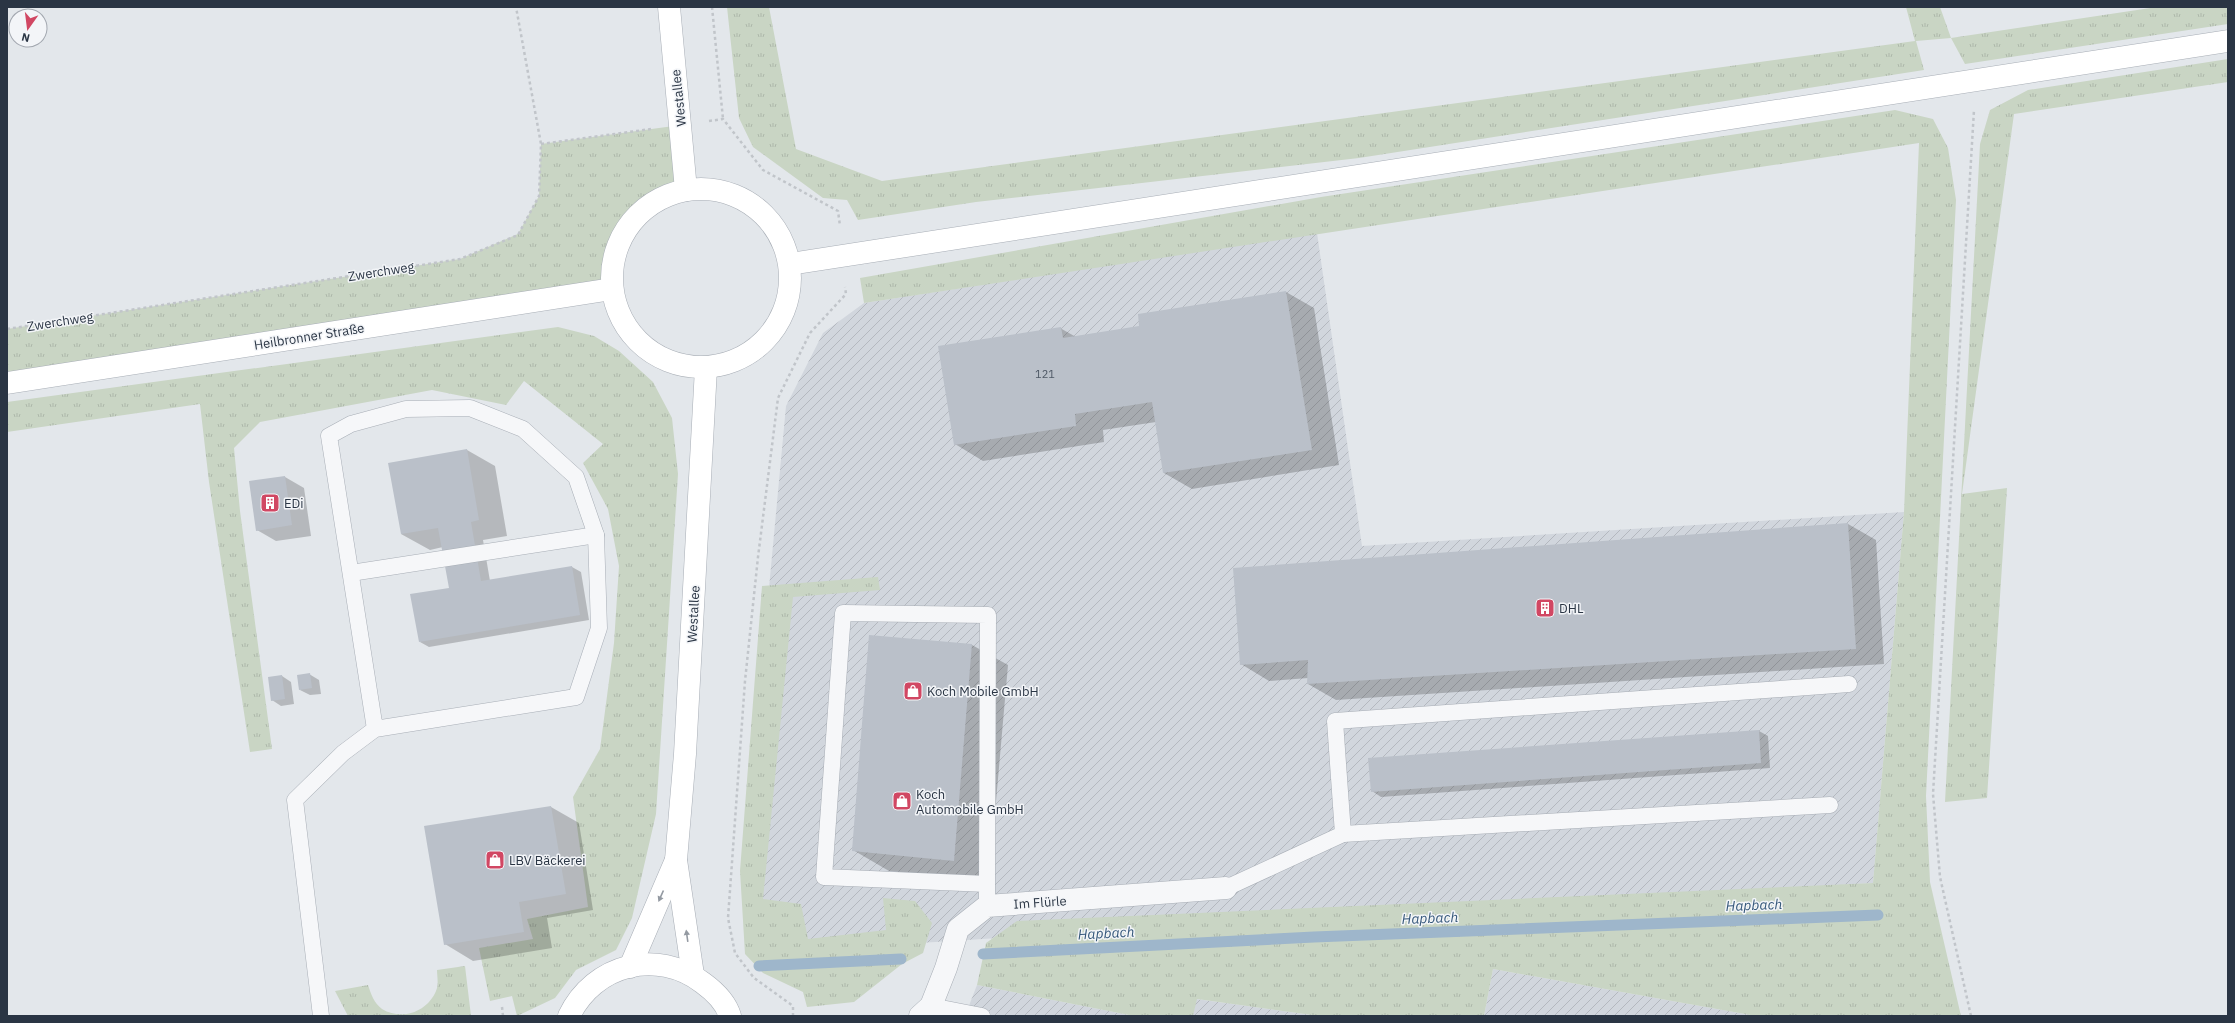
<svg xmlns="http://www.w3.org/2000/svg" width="2235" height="1023" viewBox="0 0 2235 1023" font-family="'IBM Plex Sans',sans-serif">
<defs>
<pattern id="industrial-furrows" width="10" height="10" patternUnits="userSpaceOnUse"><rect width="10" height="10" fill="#d1d6dd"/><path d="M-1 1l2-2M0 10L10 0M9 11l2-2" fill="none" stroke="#b4b8bf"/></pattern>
<pattern id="grass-tufts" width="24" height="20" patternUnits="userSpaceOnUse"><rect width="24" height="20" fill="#c9d5c4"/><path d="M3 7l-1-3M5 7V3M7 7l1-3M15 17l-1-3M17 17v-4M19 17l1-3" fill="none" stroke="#adb7aa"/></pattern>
</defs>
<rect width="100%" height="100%" fill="#e3e7eb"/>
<g fill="url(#industrial-furrows)">
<path d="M1317 233 1362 546 1904 512 1873 883 745 954 769 588 786 406 823 333 864 303Z"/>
<path d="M1493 969 1756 1016H1484Z"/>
<path d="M977 985 1134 1016H965Z"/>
<path d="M1196 999 1319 1016H1193Z"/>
</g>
<g fill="url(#grass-tufts)">
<path d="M727 7H769L796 149 882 181 1915 41 1906 7H1940L1951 38 2157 7H2228V24L1965 64 1951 38 1916 41 1924 70 1359 158 976 202 858 220 847 200 823 198 753 147 739 118Z"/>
<path d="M2228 59V82L2014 114 1962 494 2007 488 1987 798 1945 802 1980 144 1990 110 2028 90Z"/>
<path d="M1895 110 1933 119 1948 148 1956 200 1926 796 1930 882 1961 1016H1756L1493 969 1484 1016H1319L1197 999 1193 1016H1134L977 985 986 943 1017 921 1873 883 1904 512 1919 143 864 303 860 278 1321 197Z"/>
<path d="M681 125 686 190 656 201 630 223 615 251 612 289 7 383V329L460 259 518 234 539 196 541 144Z"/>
<path d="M558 327 594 336 619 351 653 382 672 418 678 474 656 814 632 918 616 950 576 970 555 998 517 1016 512 996 490 1001 479 948 533 939 527 919 588 907 573 797 600 749 614 643 619 566 608 509 583 463 603 444 524 381 506 405 432 390 260 422 234 448 240 511 272 749 250 752 209 482 200 404 7 432V402Z"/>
<path d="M878 577 880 590 793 597 763 899 801 904 808 939 886 930 883 898 915 901 932 923 923 953 902 964 854 1002 807 1007 803 992 763 973 745 954 740 871 762 586Z"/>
<path d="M465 966 471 1016H348L335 991 368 985C371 994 374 1003 382 1009 402 1021 427 1012 436 991 439 985 437 976 437 970Z"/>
</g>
<g fill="#0003">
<path d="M1286 292 1314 308 1339 465 1192 489 1164 473 1156 422 1103 430 1104 442 983 461 955 444 1060 328 1076 337 1141 327Z"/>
<path d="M467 450 495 466 507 536 483 540 490 581 572 567 581 572 589 620 429 647 420 642 450 589 443 547 430 550 401 534Z"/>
<path d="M285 477 304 488 311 536 276 541 257 530Z"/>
<path d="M1848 524 1876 540 1884 664 1336 700 1308 684V678L1269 681 1241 664Z"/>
<path d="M870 636 972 645 1008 665 989 881 889 871 853 850Z"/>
<path d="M309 674 319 680 321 694 310 695 300 690Z"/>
<path d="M282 676 291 682 294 704 281 706 272 700Z"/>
<path d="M1759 731 1768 736 1770 768 1381 797 1372 791Z"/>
<path d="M551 807 579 823 593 910 547 918 552 948 473 961 445 944Z"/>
</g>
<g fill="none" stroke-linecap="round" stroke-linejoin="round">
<g stroke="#9eb6cb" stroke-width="11">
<path d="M983 954 1314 937 1878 915"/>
<path d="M759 966 901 959"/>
</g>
</g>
<g fill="#bac0c9">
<path d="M1286 291 1312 450 1163 473 1152 402 1075 414 1076 426 954 445 938 346 1061 327 1063 338 1139 326 1138 314Z"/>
<path d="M467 449 479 520 471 522 481 581 572 566 580 615 419 642 410 594 449 588 438 528 401 534 388 463Z"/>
<path d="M285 476 292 525 256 531 249 481Z"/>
<path d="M1848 523 1856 649 1307 684 1308 660 1240 665 1233 568Z"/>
<path d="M869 635 972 644 954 861 852 851Z"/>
<path d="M310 673 312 688 299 690 297 675Z"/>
<path d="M282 675 285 699 271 701 268 677Z"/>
<path d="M1759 730 1761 763 1371 792 1368 758Z"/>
<path d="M551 806 566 894 519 902 524 932 444 945 424 826Z"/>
</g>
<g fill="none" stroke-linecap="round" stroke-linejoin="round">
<defs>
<g id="service">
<path d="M351 573 596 535"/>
<path d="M1343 834 1830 805"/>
<path d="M1226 888 1343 834 1335 721 1849 684"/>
<path d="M987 906V884L988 615 843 613 824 877 987 884"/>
<path d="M931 1006 982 1016"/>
<path d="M321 1016 295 800 343 753 375 729 576 697 599 628 596 535 576 477 523 429 470 408 406 409 351 424 329 436 375 729"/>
</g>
<path id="minor" d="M920 1016 931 1006 946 968 958 929 987 906 1226 888"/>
<g id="secondary">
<path d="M669 7 686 190"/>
<circle cx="701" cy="278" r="89"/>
<path d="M790 264 2228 41"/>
<path d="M7 383 612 289"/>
<path d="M630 967 676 860"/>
<path d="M693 975 676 860 685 754 706 368"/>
<path d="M569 1016C594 964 657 948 703 983 714 991 726 1003 730 1016"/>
</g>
</defs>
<use href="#service" stroke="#a8aeb6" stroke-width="17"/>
<use href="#minor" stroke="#a8aeb6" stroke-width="23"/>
<use href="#secondary" stroke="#a8aeb6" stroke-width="23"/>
<g stroke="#c1c5ca" stroke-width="2.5" stroke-dasharray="3 3" stroke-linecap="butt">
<path d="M712 7 723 119"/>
<path d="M709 121 723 119 763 170 838 211 840 226"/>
<path d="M541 144 651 129"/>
<path d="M7 329 460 259 518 235 539 196 541 144 516 7"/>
<path d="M502 1007 503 1016"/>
<path d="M793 1016V1006L754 978 735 953 728 918 745 681 758 557 778 398 810 333 846 294 845 287"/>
<path d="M1971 1016 1940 877 1933 794 1974 110"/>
</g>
<use href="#service" stroke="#f6f7f9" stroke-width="16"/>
<use href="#minor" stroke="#f6f7f9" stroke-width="22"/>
<use href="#secondary" stroke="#fff" stroke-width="22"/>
</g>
<defs><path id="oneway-solid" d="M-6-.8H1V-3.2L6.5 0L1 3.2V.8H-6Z"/></defs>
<g fill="#949aa2">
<use href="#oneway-solid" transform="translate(661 896) rotate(114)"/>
<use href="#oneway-solid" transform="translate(687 936) rotate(-98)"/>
</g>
<defs>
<symbol id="building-square" viewBox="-11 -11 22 22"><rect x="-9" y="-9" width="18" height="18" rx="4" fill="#d14763" stroke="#f3f5f8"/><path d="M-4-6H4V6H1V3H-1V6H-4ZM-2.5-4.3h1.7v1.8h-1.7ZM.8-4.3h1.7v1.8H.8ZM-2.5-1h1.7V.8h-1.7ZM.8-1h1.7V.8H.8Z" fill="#fff"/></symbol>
<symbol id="shop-square" viewBox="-11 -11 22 22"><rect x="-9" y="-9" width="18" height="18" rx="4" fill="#d14763" stroke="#f3f5f8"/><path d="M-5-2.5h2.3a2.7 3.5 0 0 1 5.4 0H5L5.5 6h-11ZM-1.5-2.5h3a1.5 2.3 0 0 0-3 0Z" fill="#fff"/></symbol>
</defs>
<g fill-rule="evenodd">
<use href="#building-square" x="259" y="492" width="22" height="22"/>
<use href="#building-square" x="1534" y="597" width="22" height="22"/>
<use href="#shop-square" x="902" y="680" width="22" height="22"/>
<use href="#shop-square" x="891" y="790" width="22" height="22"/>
<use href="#shop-square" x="484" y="849" width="22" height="22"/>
</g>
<g text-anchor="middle" stroke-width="3" stroke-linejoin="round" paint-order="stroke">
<g font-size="11" fill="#4e5865">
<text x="1045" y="378">121</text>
</g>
<g font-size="13" fill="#2a3544" stroke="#f3f5f8">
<text transform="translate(678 98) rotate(-96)" y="5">Westallee</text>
<text transform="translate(381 271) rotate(-9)" y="5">Zwerchweg</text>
<text transform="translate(60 321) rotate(-9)" y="5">Zwerchweg</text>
<text transform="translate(309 336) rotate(-9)" y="5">Heilbronner Straße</text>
<text transform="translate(693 614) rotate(-87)" y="5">Westallee</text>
<text transform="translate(1040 902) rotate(-4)" y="5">Im Flürle</text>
</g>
<g font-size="13" fill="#2a3544" stroke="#f3f5f8" text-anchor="start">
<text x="284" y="508">EDi</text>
<text x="1559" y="613">DHL</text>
<text x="927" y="696">Koch Mobile GmbH</text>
<text x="916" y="799">Koch<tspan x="916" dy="15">Automobile GmbH</tspan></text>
<text x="509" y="865">LBV Bäckerei</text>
</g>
<g font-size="14" font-style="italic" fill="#335679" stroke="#f3f5f8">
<text transform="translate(1754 905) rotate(-2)" y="5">Hapbach</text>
<text transform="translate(1430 918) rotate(-2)" y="5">Hapbach</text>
<text transform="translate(1106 933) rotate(-3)" y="5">Hapbach</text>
</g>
</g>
<rect width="2235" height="1023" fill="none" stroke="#2a3544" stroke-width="16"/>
<g transform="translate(28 28) rotate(194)"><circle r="19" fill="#f3f5f8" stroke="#a3a8b0"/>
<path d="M0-3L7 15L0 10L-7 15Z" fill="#d14763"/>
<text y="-6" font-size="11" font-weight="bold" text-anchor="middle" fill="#2a3544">N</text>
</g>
</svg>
